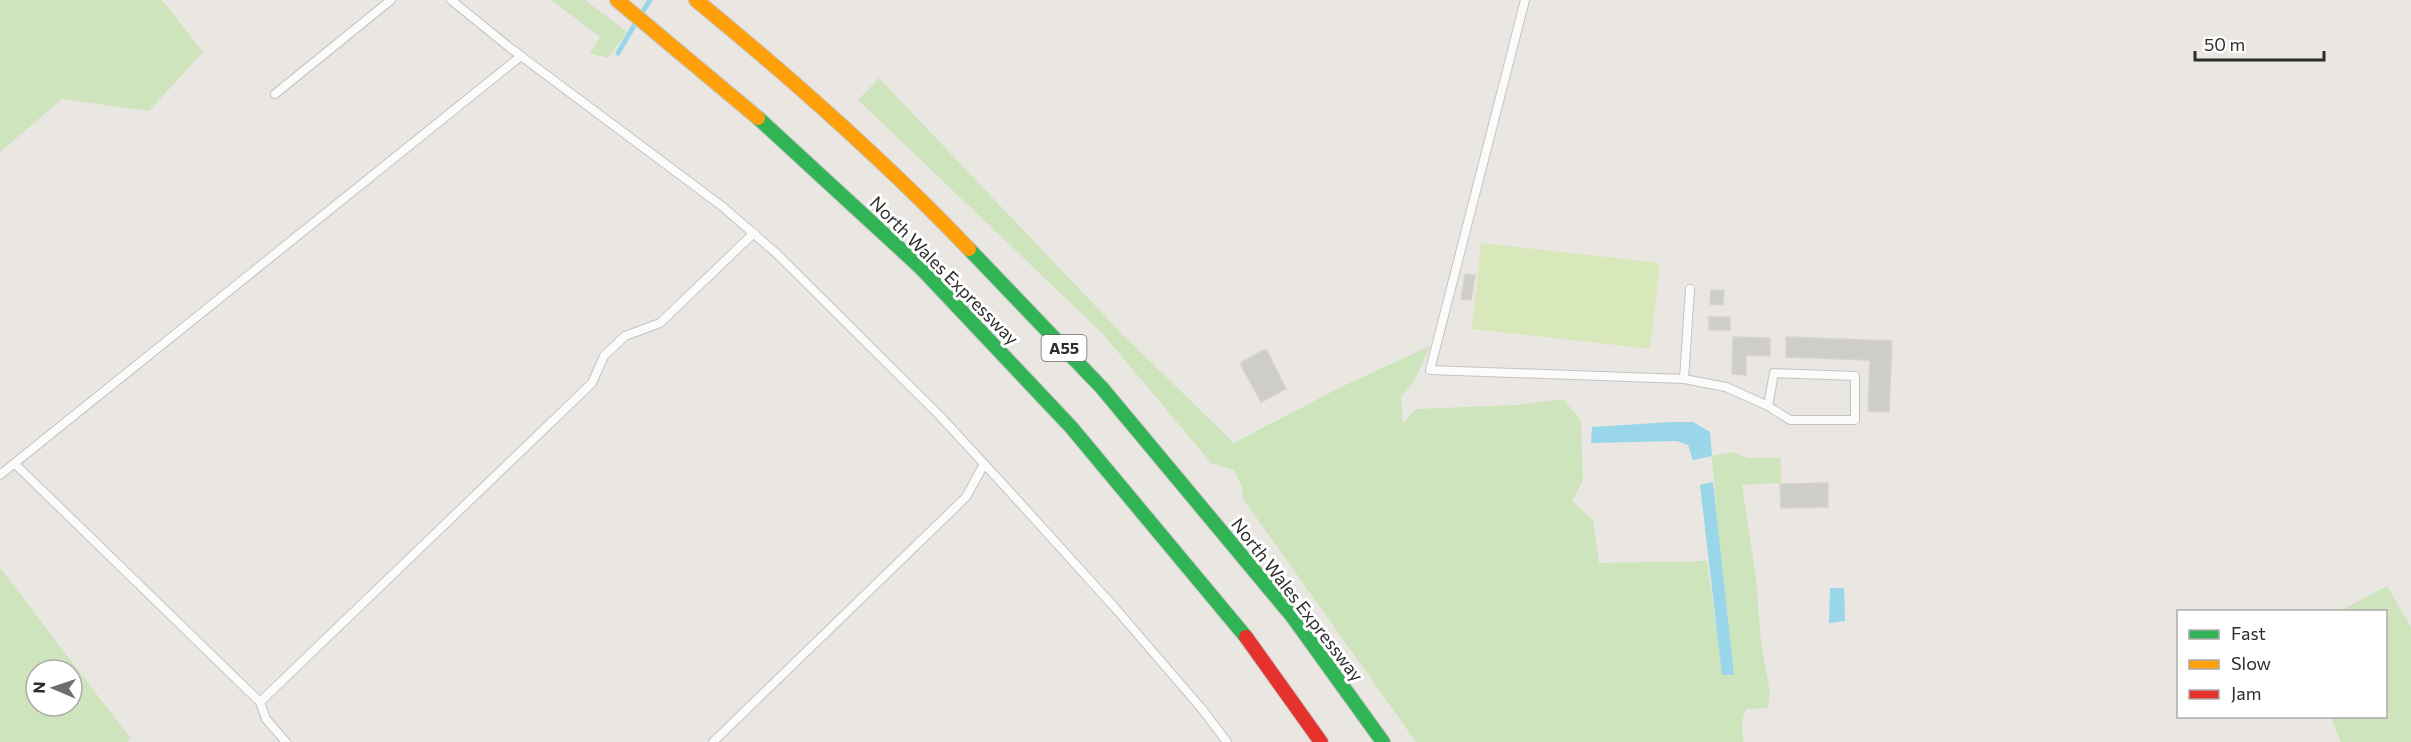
<svg xmlns="http://www.w3.org/2000/svg" width="2411" height="742" viewBox="0 0 2411 742" font-family="Commissioner,sans-serif">
<rect width="100%" height="100%" fill="#eae7e2"/>
<g fill="#cde4bd" fill-rule="evenodd">
<path d="M0 0H162L203 52 149 111 62 99 0 152Z"/>
<path d="M551 0H585L627 32 608 58 590 53 600 37Z"/>
<path d="M879 78 1124 336 1234 443 1339 388 1430 346 1414 382 1401 397 1403 423 1416 409 1516 405 1563 399 1581 421 1583 481 1572 501 1593 520 1599 563 1707 561 1723 675 1734 674 1723 590 1712 456 1733 452 1748 458H1781V483L1742 485 1756 578 1761 642 1770 693 1768 708 1746 709 1742 721 1743 742H1416L1241 496 1243 490 1234 470 1212 464 1102 333 858 100Z"/>
<path d="M0 568 131 739 127 742H0ZM36 670H72V706H36Z"/>
<path d="M2387 586 2411 627V742H2341L2331 717 2386 716V612L2340 611Z"/>
</g>
<path fill="#d8e8ba" d="M1481 243 1660 263 1650 349 1472 329Z"/>
<g fill="#99d6e9">
<path d="M1671 422H1693L1710 432 1712 456 1693 460 1688 445 1677 441 1591 443 1592 427Z"/>
<path d="M1713 482 1734 675H1722L1700 485Z"/>
<path d="M1830 588H1844L1845 621 1829 623Z"/>
</g>
<g fill="none" stroke-linecap="round" stroke-linejoin="round">
<g stroke="#99d6e9" stroke-width="5">
<path d="M643 11 650 0"/>
<path d="M618 53 635 24"/>
</g>
</g>
<g fill="#cfcdc9" stroke="#d5d3ce" stroke-width="1.5">
<path d="M1465 274 1475 275 1471 300 1461 299Z"/>
<path d="M1711 290H1724L1723 305 1710 304Z"/>
<rect x="1709" y="317" width="21" height="13"/>
<path d="M1733 337 1770 338V356L1746 355V375L1732 374Z"/>
<path d="M1786 337 1892 341 1889 412 1868 411 1870 360 1786 357Z"/>
<path d="M1266 349 1286 389 1261 402 1240 363Z"/>
<path d="M1828 483V507L1781 508 1780 484Z"/>
</g>
<g fill="none" stroke-linecap="round" stroke-linejoin="round">
<defs>
<g id="lane">
<path d="M451 0 509 47 723 207 776 253 940 416 1011 493 1116 609 1202 709 1227 742"/>
<path d="M1525 0 1430 370 1684 379 1726 387 1768 406 1790 420H1855V376L1774 373 1768 406"/>
<path d="M275 94 391 0"/>
<path d="M1684 379 1690 289"/>
<path d="M15 464 260 702"/>
<path d="M0 475 521 56"/>
<path d="M286 742 266 719 260 702 592 383 604 356 625 336 660 323 754 233"/>
<path d="M713 742 966 497 984 464"/>
</g>
<g id="fast">
<path d="M758 118 920 267 1071 427 1246 637"/>
<path d="M969 249 1102 388 1292 616 1383 742"/>
</g>
<g id="slow">
<path d="M617 0 758 118"/>
<path d="M696 0C791 78 884 160 969 249"/>
</g>
<path id="jam" d="M1246 637 1321 742"/>
</defs>
<use href="#lane" stroke="#c4c3c3" stroke-width="10"/>
<use href="#fast" stroke="#c6c4c3" stroke-width="16"/>
<use href="#slow" stroke="#c6c4c3" stroke-width="16"/>
<use href="#jam" stroke="#c6c4c3" stroke-width="16"/>
<use href="#lane" stroke="#fcfbfb" stroke-width="8"/>
<use href="#fast" stroke="#30b455" stroke-width="14"/>
<use href="#slow" stroke="#ff9f0a" stroke-width="14"/>
<use href="#jam" stroke="#e5322d" stroke-width="14"/>
</g>
<g text-anchor="middle" stroke-width="6" stroke-linejoin="round" paint-order="stroke">
<rect fill="#fff" stroke="#6c6c6c" stroke-width="1.5" x="1041.5" y="335" width="45" height="26" rx="4.5"/>
<g font-size="16" font-weight="bold" fill="#2d2d2d">
<text x="1064" y="354">A55</text>
</g>
<g font-size="18" fill="#2d2d2d" stroke="#fff">
<text transform="translate(944 271) rotate(45)" y="6">North Wales Expressway</text>
<text transform="translate(1297 600) rotate(52)" y="6">North Wales Expressway</text>
</g>
</g>
<rect x="2177" y="610" width="210" height="108" fill="#ffffff" stroke="#ababab" stroke-width="1.5"/>
<rect x="2189" y="630" width="30" height="9" fill="#30b455" stroke="#ababab" stroke-width="1.5"/>
<text x="2231" y="640" font-size="18" fill="#2d2d2d">Fast</text>
<rect x="2189" y="660" width="30" height="9" fill="#ff9f0a" stroke="#ababab" stroke-width="1.5"/>
<text x="2231" y="670" font-size="18" fill="#2d2d2d">Slow</text>
<rect x="2189" y="690" width="30" height="9" fill="#e5322d" stroke="#ababab" stroke-width="1.5"/>
<text x="2231" y="700" font-size="18" fill="#2d2d2d">Jam</text>
<g transform="translate(54 688) rotate(272)"><circle r="28" fill="#ffffff" stroke="#ababab" stroke-width="1.5"/>
<path d="M0-4.5L10 22L0 15L-10 22Z" fill="#6f6e6c"/>
<text y="-9" font-size="16" font-weight="bold" text-anchor="middle" fill="#2d2d2d">N</text>
</g>
<path d="M2195 51v9h129v-9" fill="none" stroke="#2d2d2d" stroke-width="3"/>
<text x="2204" y="51" font-size="18" fill="#2d2d2d" stroke="#ffffff" stroke-width="4.5" paint-order="stroke">50 m</text>
</svg>
